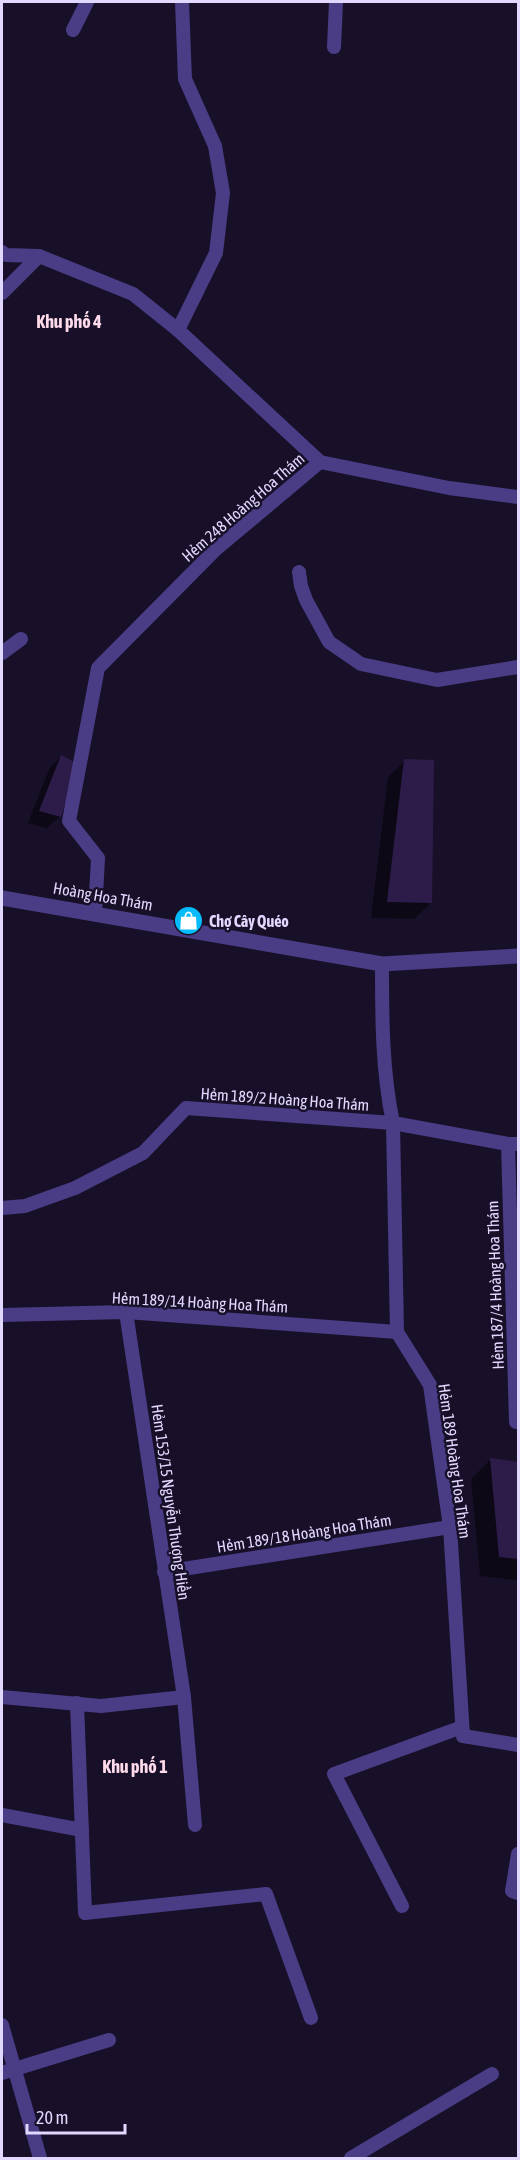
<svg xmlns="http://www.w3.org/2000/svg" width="520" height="2160" viewBox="0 0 520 2160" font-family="'Asap Condensed',sans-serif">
<rect width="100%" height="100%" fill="#181028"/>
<g fill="#0007">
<path d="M61 756 60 816 47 828 28 823 49 769Z"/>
<path d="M405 761 431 903 414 919 371 918 388 777Z"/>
<path d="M490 1460 518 1463V1580L480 1576 471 1479Z"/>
</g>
<g fill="#2d1c49">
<path d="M61 755 78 764 61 817 39 811Z"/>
<path d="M404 759 434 760 432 903 387 902Z"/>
<path d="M490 1458 518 1462V1559L499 1557Z"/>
</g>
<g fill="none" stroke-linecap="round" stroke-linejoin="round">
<g stroke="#4b3c86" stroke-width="14">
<path d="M73 30 87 2"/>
<path d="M334 47 336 2"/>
<path d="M2 252 6 255 39 256 133 294 178 330 320 462 215 550 98 668 69 821 98 858 95 913"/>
<path d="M2 293 39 256"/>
<path d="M178 330 216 253 223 193 215 146 185 79 182 2"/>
<path d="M320 462 449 488 518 497"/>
<path d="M299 572 301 586 306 600 329 642 361 664 437 680 518 667"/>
<path d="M2 653 21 639"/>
<path d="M382 964C382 1018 382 1070 393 1123L397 1332 430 1385 450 1527 463 1736 518 1745"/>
<path d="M508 1144 516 1422H518"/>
<path d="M2 1208 25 1206 75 1188 143 1153 186 1108 393 1123 508 1144H518"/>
<path d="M126 1312 184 1697 195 1825"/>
<path d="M2 1315 126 1312 397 1332"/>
<path d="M164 1572 450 1527"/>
<path d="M2 1697 101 1706 184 1697"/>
<path d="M77 1703 85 1913 266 1894 311 2018"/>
<path d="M2 1815 82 1830"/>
<path d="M518 1854 512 1891 518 1893"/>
<path d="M402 1906 334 1774 462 1727"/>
<path d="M2 2025 40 2158"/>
<path d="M2 2073 109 2040"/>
<path d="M351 2158 492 2074"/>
</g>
<path stroke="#4b3c86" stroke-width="15" d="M2 898 382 964 518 956"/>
</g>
<defs>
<symbol id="shop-disc" viewBox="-11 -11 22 22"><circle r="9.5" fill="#06bbfc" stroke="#181028"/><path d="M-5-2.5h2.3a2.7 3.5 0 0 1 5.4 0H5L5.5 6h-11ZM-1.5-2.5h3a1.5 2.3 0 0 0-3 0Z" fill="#fff"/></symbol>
</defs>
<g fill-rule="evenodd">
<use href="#shop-disc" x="172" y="904" width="33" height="33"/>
</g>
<g text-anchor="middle" stroke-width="5" stroke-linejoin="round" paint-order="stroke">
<g font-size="16" fill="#e2d8ff" stroke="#181028">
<text transform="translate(243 507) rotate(-41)" y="6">Hẻm 248 Hoàng Hoa Thám</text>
<text transform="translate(103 896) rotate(10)" y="6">Hoàng Hoa Thám</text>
<text transform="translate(285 1099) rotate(4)" y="6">Hẻm 189/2 Hoàng Hoa Thám</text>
<text transform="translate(495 1285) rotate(-92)" y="6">Hẻm 187/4 Hoàng Hoa Thám</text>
<text transform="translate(200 1302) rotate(3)" y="6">Hẻm 189/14 Hoàng Hoa Thám</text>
<text transform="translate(455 1461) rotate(82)" y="6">Hẻm 189 Hoàng Hoa Thám</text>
<text transform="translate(171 1502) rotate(82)" y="6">Hẻm 153/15 Nguyễn Thượng Hiền</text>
<text transform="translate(304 1533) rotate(-9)" y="6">Hẻm 189/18 Hoàng Hoa Thám</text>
</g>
<g font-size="16" font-weight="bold" fill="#e2d8ff" stroke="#181028" text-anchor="start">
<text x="209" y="927">Chợ Cây Quéo</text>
</g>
<g font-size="18" font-weight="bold" fill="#ffdaeb" stroke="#181028">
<text x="69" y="328">Khu phố 4</text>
<text x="135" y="1773">Khu phố 1</text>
</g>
</g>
<rect width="520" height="2160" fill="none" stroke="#e2d8ff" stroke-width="6"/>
<path d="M27 2124v9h98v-9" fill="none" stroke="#e2d8ff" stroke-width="3"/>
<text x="36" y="2124" font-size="18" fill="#e2d8ff" stroke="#181028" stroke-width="4.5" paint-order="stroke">20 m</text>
</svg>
